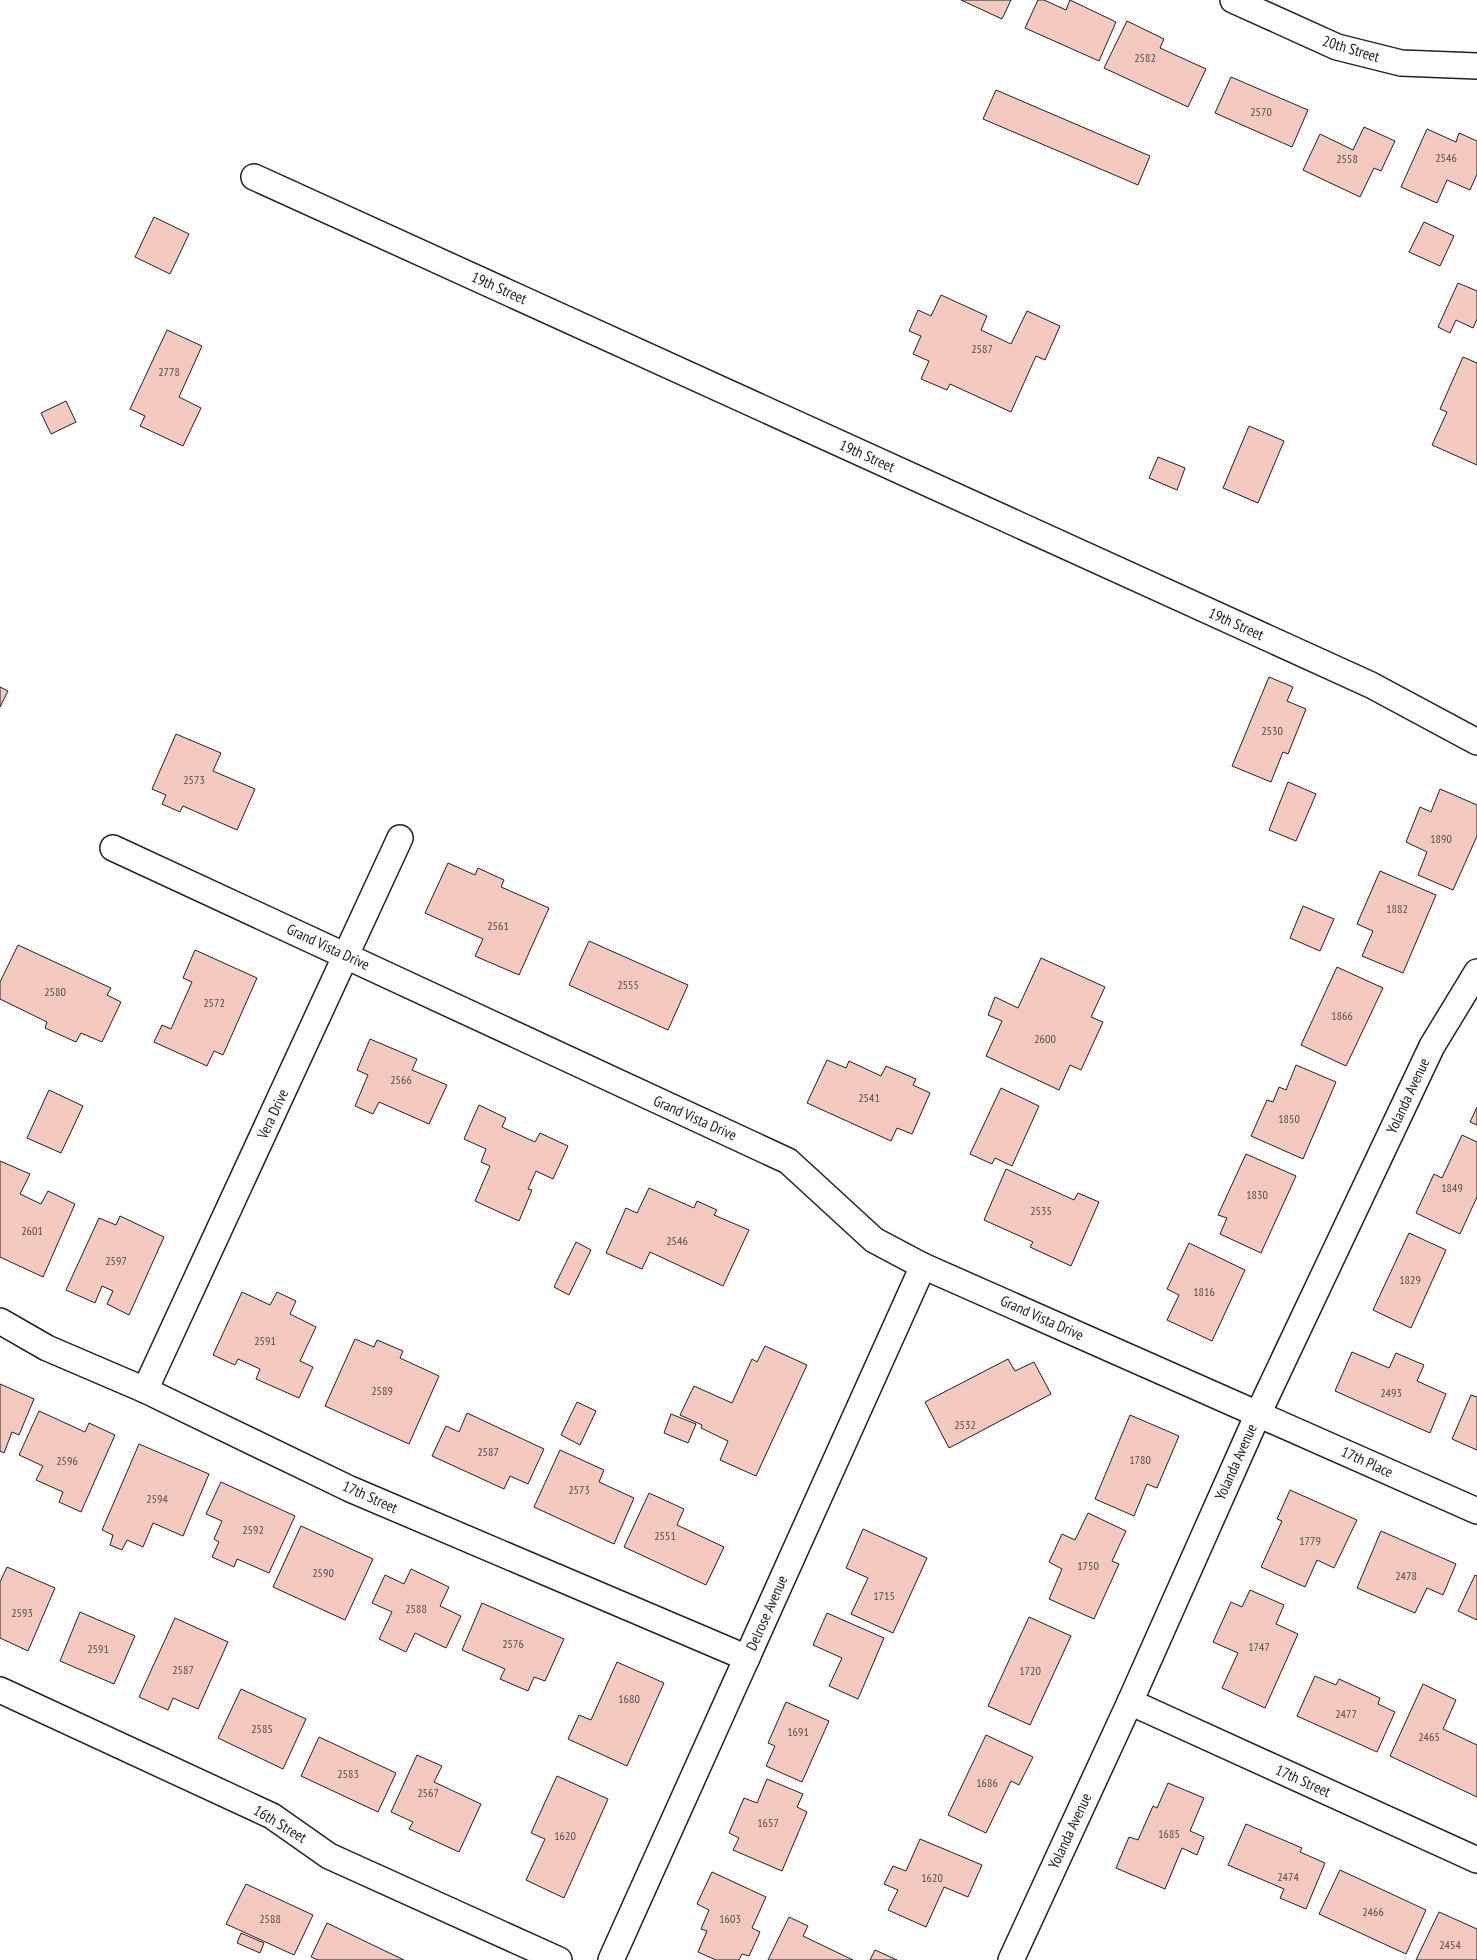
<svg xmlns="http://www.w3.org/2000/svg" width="1477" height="1960" viewBox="0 0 1477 1960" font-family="'PT Sans Narrow',sans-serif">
<rect width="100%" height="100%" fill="#fff"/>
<g fill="#f3c9c0" stroke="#222">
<path d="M961 0H1011L1002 19Z"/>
<path d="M1038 0H1044L1066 10 1070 0 1116 22 1099 61 1025 28Z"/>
<path d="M1127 21 1164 39 1160 48 1206 69 1188 107 1104 68Z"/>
<path d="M1231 77 1308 110 1292 147 1215 113Z"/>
<path d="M996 90 1150 156 1138 185 983 119Z"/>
<path d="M1364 127 1395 141 1381 171 1374 168 1360 197 1303 170 1320 134 1353 150Z"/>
<path d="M1427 129 1456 142 1459 133 1477 141V174L1470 190 1447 180 1437 203 1401 187Z"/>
<path d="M154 217 189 234 170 274 135 257Z"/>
<path d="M1424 222 1454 236 1440 266 1409 252Z"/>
<path d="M1458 283 1477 291V319L1473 328 1456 320 1450 333 1438 327Z"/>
<path d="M941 295 987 316 981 330 1011 344 1027 311 1060 326 1045 360 1036 356 1011 412 950 384 947 390 921 379 929 361 913 354 921 336 909 331 918 310 931 316Z"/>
<path d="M167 330 202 346 179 397 201 408 183 446 140 426 145 416 130 409Z"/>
<path d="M1463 357 1477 363V465L1432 445 1447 412 1440 409Z"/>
<path d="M66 401 76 422 51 434 41 413Z"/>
<path d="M1249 426 1284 441 1258 503 1223 488Z"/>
<path d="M1158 457 1185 468 1177 490 1149 478Z"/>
<path d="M1269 677 1293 687 1287 701 1306 709 1288 754 1283 752 1271 782 1232 766Z"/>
<path d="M0 687 8 691 0 707Z"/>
<path d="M176 734 221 753 213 771 255 789 237 830 183 806 180 812 162 804 166 795 152 789Z"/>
<path d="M1288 782 1316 794 1296 841 1269 830Z"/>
<path d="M1440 789 1477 805V836L1453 890 1418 875 1427 852 1406 842 1420 807 1431 812Z"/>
<path d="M448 863 475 875 478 868 504 880 501 887 549 908 519 975 475 956 483 939 425 913Z"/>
<path d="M1380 871 1436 895 1403 973 1362 956 1373 931 1357 924Z"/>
<path d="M1303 906 1334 919 1320 951 1290 938Z"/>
<path d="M589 941 688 985 668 1030 569 985Z"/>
<path d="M18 945 111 988 107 995 121 1002 102 1042 81 1033 76 1042 45 1028 47 1022 0 999V982Z"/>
<path d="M195 950 257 978 223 1055 214 1051 207 1066 154 1042 162 1025 171 1029 192 982 183 978Z"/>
<path d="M1041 958 1105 987 1091 1017 1103 1022 1081 1070 1070 1065 1059 1090 986 1056 1002 1021 988 1015 995 997 1018 1008Z"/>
<path d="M1337 967 1383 988 1346 1066 1301 1045Z"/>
<path d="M370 1039 417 1059 412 1070 447 1085 429 1124 379 1102 373 1114 355 1106 368 1075 357 1070Z"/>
<path d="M827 1060 846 1068 849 1061 881 1076 886 1066 916 1079 913 1085 930 1093 912 1134 897 1128 891 1141 807 1103Z"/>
<path d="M1296 1065 1336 1082 1303 1159 1251 1136 1267 1100 1273 1102 1279 1087 1286 1090Z"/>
<path d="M1001 1088 1039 1106 1012 1166 995 1158 992 1164 970 1154Z"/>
<path d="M49 1090 83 1106 61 1153 27 1138Z"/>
<path d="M479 1105 506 1118 502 1127 535 1142 540 1133 568 1146 553 1179 536 1171 528 1189 532 1190 519 1221 475 1201 490 1166 481 1162 486 1149 464 1139Z"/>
<path d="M1477 1107V1125L1470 1122Z"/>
<path d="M1462 1135 1477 1142V1197L1460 1234 1416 1213 1434 1174 1442 1178Z"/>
<path d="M1246 1154 1296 1176 1261 1253 1220 1234 1227 1218 1218 1215Z"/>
<path d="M0 1161 30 1174 20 1194 41 1204 48 1191 75 1204 43 1277 0 1257Z"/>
<path d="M1006 1169 1074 1200 1078 1193 1099 1202 1071 1266 1030 1247 1033 1242 984 1220Z"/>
<path d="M649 1188 694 1208 697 1201 717 1210 714 1215 749 1230 723 1286 650 1252 642 1269 606 1253 626 1208 637 1213Z"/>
<path d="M120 1216 164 1237 129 1315 107 1304 113 1291 102 1286 95 1303 66 1290 99 1218 116 1225Z"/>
<path d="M1409 1233 1446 1250 1411 1328 1373 1310Z"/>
<path d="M576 1242 591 1250 569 1295 554 1287Z"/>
<path d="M1189 1243 1245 1270 1212 1341 1167 1320 1179 1295 1167 1289Z"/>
<path d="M242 1292 270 1305 277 1292 296 1301 290 1314 316 1327 300 1361 313 1367 299 1398 256 1379 260 1369 238 1359 235 1365 213 1355Z"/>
<path d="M355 1339 374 1347 377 1340 403 1351 400 1358 439 1376 409 1444 325 1406Z"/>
<path d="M765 1346 807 1365 756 1476 720 1460 728 1441 701 1428 702 1425 680 1415 694 1386 732 1403 752 1359 757 1362Z"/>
<path d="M1352 1352 1389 1368 1396 1353 1424 1365 1417 1381 1446 1394 1430 1433 1335 1391Z"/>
<path d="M1008 1359 1015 1371 1034 1362 1051 1394 949 1448 925 1402Z"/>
<path d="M0 1384 34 1399 19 1435 12 1432 4 1453 0 1451Z"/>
<path d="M1471 1395 1477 1397V1450L1452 1439Z"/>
<path d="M577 1402 596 1411 580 1445 561 1435Z"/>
<path d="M39 1411 85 1432 89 1423 115 1435 81 1512 59 1502 63 1492 36 1480 43 1466 19 1455Z"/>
<path d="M467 1413 544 1449 528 1484 510 1476 504 1489 432 1456 446 1426 459 1432Z"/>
<path d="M671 1414 696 1424 688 1443 664 1433Z"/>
<path d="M1130 1415 1179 1436 1157 1488 1147 1484 1134 1516 1095 1499Z"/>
<path d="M139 1444 209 1474 183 1536 153 1523 143 1547 127 1540 122 1550 110 1545 113 1535 102 1530Z"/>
<path d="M560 1450 604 1470 599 1482 634 1498 614 1544 534 1507Z"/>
<path d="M221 1482 295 1516 269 1573 237 1559 234 1567 212 1557 219 1542 214 1539 222 1521 206 1514Z"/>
<path d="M1290 1490 1357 1520 1334 1568 1317 1560 1305 1587 1261 1567 1282 1521 1277 1519Z"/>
<path d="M649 1493 684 1509 677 1525 724 1547 706 1585 624 1547Z"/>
<path d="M1088 1513 1126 1531 1112 1561 1119 1564 1094 1619 1049 1599 1062 1569 1049 1562 1062 1534 1075 1540Z"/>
<path d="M301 1526 373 1559 345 1620 273 1587Z"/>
<path d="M863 1529 927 1558 893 1633 851 1614 868 1578 846 1568Z"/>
<path d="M1381 1531 1456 1564 1443 1595 1427 1588 1415 1613 1357 1588Z"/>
<path d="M7 1567 55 1588 28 1651 0 1638V1582Z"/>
<path d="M411 1569 449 1587 440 1606 461 1616 446 1648 415 1633 406 1652 379 1639 392 1612 372 1603 385 1575 404 1584Z"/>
<path d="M1475 1575 1477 1576V1620L1458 1611Z"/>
<path d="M1250 1590 1284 1605 1276 1624 1298 1634 1265 1708 1222 1688 1238 1653 1213 1642 1231 1602 1242 1607Z"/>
<path d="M482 1603 564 1639 545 1681 534 1677 528 1691 500 1679 505 1669 462 1650Z"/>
<path d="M80 1612 135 1636 114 1684 60 1661Z"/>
<path d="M827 1613 884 1638 858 1699 829 1686 842 1658 813 1645Z"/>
<path d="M1029 1617 1071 1636 1030 1725 988 1706Z"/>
<path d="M175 1618 228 1642 198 1709 173 1698 168 1710 139 1697Z"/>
<path d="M617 1662 664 1683 627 1766 568 1739 579 1715 591 1720Z"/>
<path d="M1315 1676 1336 1685 1339 1679 1380 1698 1378 1704 1395 1712 1377 1752 1297 1716Z"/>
<path d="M1423 1684 1456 1700 1443 1729 1477 1745V1797L1390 1756Z"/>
<path d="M241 1689 306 1719 283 1769 218 1738Z"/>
<path d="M786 1702 829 1721 802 1782 766 1766 775 1746 768 1743Z"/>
<path d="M986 1735 1033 1757 1019 1785 1011 1781 986 1833 948 1815Z"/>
<path d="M319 1737 396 1773 378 1812 301 1776Z"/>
<path d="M417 1755 442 1766 434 1782 481 1804 459 1852 409 1829 413 1822 391 1812Z"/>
<path d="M557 1776 608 1799 564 1898 526 1880 545 1839 531 1833Z"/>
<path d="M767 1779 803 1794 797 1807 807 1812 782 1871 733 1850 739 1838 729 1833 744 1798 757 1803Z"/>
<path d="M1168 1783 1204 1798 1190 1831 1204 1837 1197 1855 1182 1848 1165 1889 1116 1868 1129 1837 1138 1840 1153 1806 1157 1808Z"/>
<path d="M1246 1824 1302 1848 1300 1852 1325 1863 1306 1909 1280 1898 1284 1889 1228 1865Z"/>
<path d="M920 1839 982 1865 968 1897 944 1887 926 1927 888 1910 898 1890 884 1884 893 1866 906 1871Z"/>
<path d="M1340 1870 1426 1910 1406 1954 1319 1914Z"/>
<path d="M712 1872 766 1897 752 1928 760 1932 749 1956 742 1954 739 1960H716L698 1952 707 1931 701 1929 709 1910 697 1904Z"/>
<path d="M246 1884 313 1915 294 1955 226 1924Z"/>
<path d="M1439 1912 1477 1929V1960H1416Z"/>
<path d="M789 1917 808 1926 803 1936 853 1960H768Z"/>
<path d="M327 1923 404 1960H318L311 1957Z"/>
<path d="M241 1933 264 1943 260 1953 237 1943Z"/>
<path d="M875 1950 897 1960H870Z"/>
</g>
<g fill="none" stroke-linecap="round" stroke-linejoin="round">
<defs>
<g id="street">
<path d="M1233 0 1337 47 1401 63 1477 66"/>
<path d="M254 177 1371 685 1477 742"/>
<path d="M113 848 788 1161 874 1240 923 1266 1477 1511"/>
<path d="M0 1321 47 1348 145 1390 350 1489 747 1658"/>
<path d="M145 1390 400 838"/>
<path d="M0 1690 272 1816 329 1856 559 1960"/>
<path d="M1130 1702 1477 1860"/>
<path d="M611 1960 923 1266"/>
<path d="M1011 1960 1130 1702 1258 1414 1432 1046 1477 972"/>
</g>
</defs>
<use href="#street" stroke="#222" stroke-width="28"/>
<use href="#street" stroke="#fff" stroke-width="25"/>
</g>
<g text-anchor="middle" stroke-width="4" stroke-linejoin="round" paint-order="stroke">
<g font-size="12" fill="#564c4a">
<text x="1145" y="62">2582</text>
<text x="1261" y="116">2570</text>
<text x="1446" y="162">2546</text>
<text x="1347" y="163">2558</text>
<text x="982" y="353">2587</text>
<text x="169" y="376">2778</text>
<text x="1272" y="735">2530</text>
<text x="194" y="784">2573</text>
<text x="1441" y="843">1890</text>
<text x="1397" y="913">1882</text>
<text x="498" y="930">2561</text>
<text x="628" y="989">2555</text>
<text x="55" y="996">2580</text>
<text x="214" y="1007">2572</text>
<text x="1342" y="1020">1866</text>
<text x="1045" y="1043">2600</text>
<text x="401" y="1084">2566</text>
<text x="869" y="1102">2541</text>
<text x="1289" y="1123">1850</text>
<text x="1452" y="1192">1849</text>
<text x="1257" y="1199">1830</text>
<text x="1041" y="1215">2535</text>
<text x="32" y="1235">2601</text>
<text x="677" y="1245">2546</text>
<text x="116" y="1265">2597</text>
<text x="1410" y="1284">1829</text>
<text x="1204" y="1296">1816</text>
<text x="265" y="1345">2591</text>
<text x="382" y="1395">2589</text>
<text x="1391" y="1397">2493</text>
<text x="965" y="1429">2532</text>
<text x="488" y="1456">2587</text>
<text x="1140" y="1464">1780</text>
<text x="67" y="1465">2596</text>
<text x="579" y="1494">2573</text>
<text x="157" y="1503">2594</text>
<text x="253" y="1534">2592</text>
<text x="665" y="1540">2551</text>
<text x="1310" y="1545">1779</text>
<text x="1088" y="1570">1750</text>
<text x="323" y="1577">2590</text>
<text x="1406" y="1580">2478</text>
<text x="884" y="1600">1715</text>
<text x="416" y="1613">2588</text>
<text x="22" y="1617">2593</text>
<text x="513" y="1648">2576</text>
<text x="1259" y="1651">1747</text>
<text x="98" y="1653">2591</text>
<text x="183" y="1674">2587</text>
<text x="1030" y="1675">1720</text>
<text x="629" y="1703">1680</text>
<text x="1346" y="1718">2477</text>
<text x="262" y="1733">2585</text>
<text x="798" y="1736">1691</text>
<text x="1429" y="1741">2465</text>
<text x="348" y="1778">2583</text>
<text x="987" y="1787">1686</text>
<text x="428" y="1797">2567</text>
<text x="768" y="1827">1657</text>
<text x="1169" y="1838">1685</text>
<text x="565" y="1840">1620</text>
<text x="1288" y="1881">2474</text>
<text x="932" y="1882">1620</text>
<text x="1373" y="1916">2466</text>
<text x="270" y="1923">2588</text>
<text x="730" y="1923">1603</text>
<text x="1450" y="1949">2454</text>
</g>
<g font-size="15" fill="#222" stroke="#fff">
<text transform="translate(1351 49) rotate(17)" y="5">20th Street</text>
<text transform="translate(499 288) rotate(24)" y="5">19th Street</text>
<text transform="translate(867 456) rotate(24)" y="5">19th Street</text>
<text transform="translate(1236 624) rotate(24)" y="5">19th Street</text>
<text transform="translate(328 947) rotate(25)" y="5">Grand Vista Drive</text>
<text transform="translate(1408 1096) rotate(-65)" y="5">Yolanda Avenue</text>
<text transform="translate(273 1114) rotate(-65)" y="5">Vera Drive</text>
<text transform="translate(695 1118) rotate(24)" y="5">Grand Vista Drive</text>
<text transform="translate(1042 1318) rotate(24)" y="5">Grand Vista Drive</text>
<text transform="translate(1236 1462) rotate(-66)" y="5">Yolanda Avenue</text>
<text transform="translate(1367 1462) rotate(24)" y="5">17th Place</text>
<text transform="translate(370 1497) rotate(24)" y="5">17th Street</text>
<text transform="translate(767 1613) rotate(-66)" y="5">Delrose Avenue</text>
<text transform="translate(1303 1781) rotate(24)" y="5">17th Street</text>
<text transform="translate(280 1824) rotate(31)" y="5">16th Street</text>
<text transform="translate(1070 1831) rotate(-65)" y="5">Yolanda Avenue</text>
</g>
</g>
</svg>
